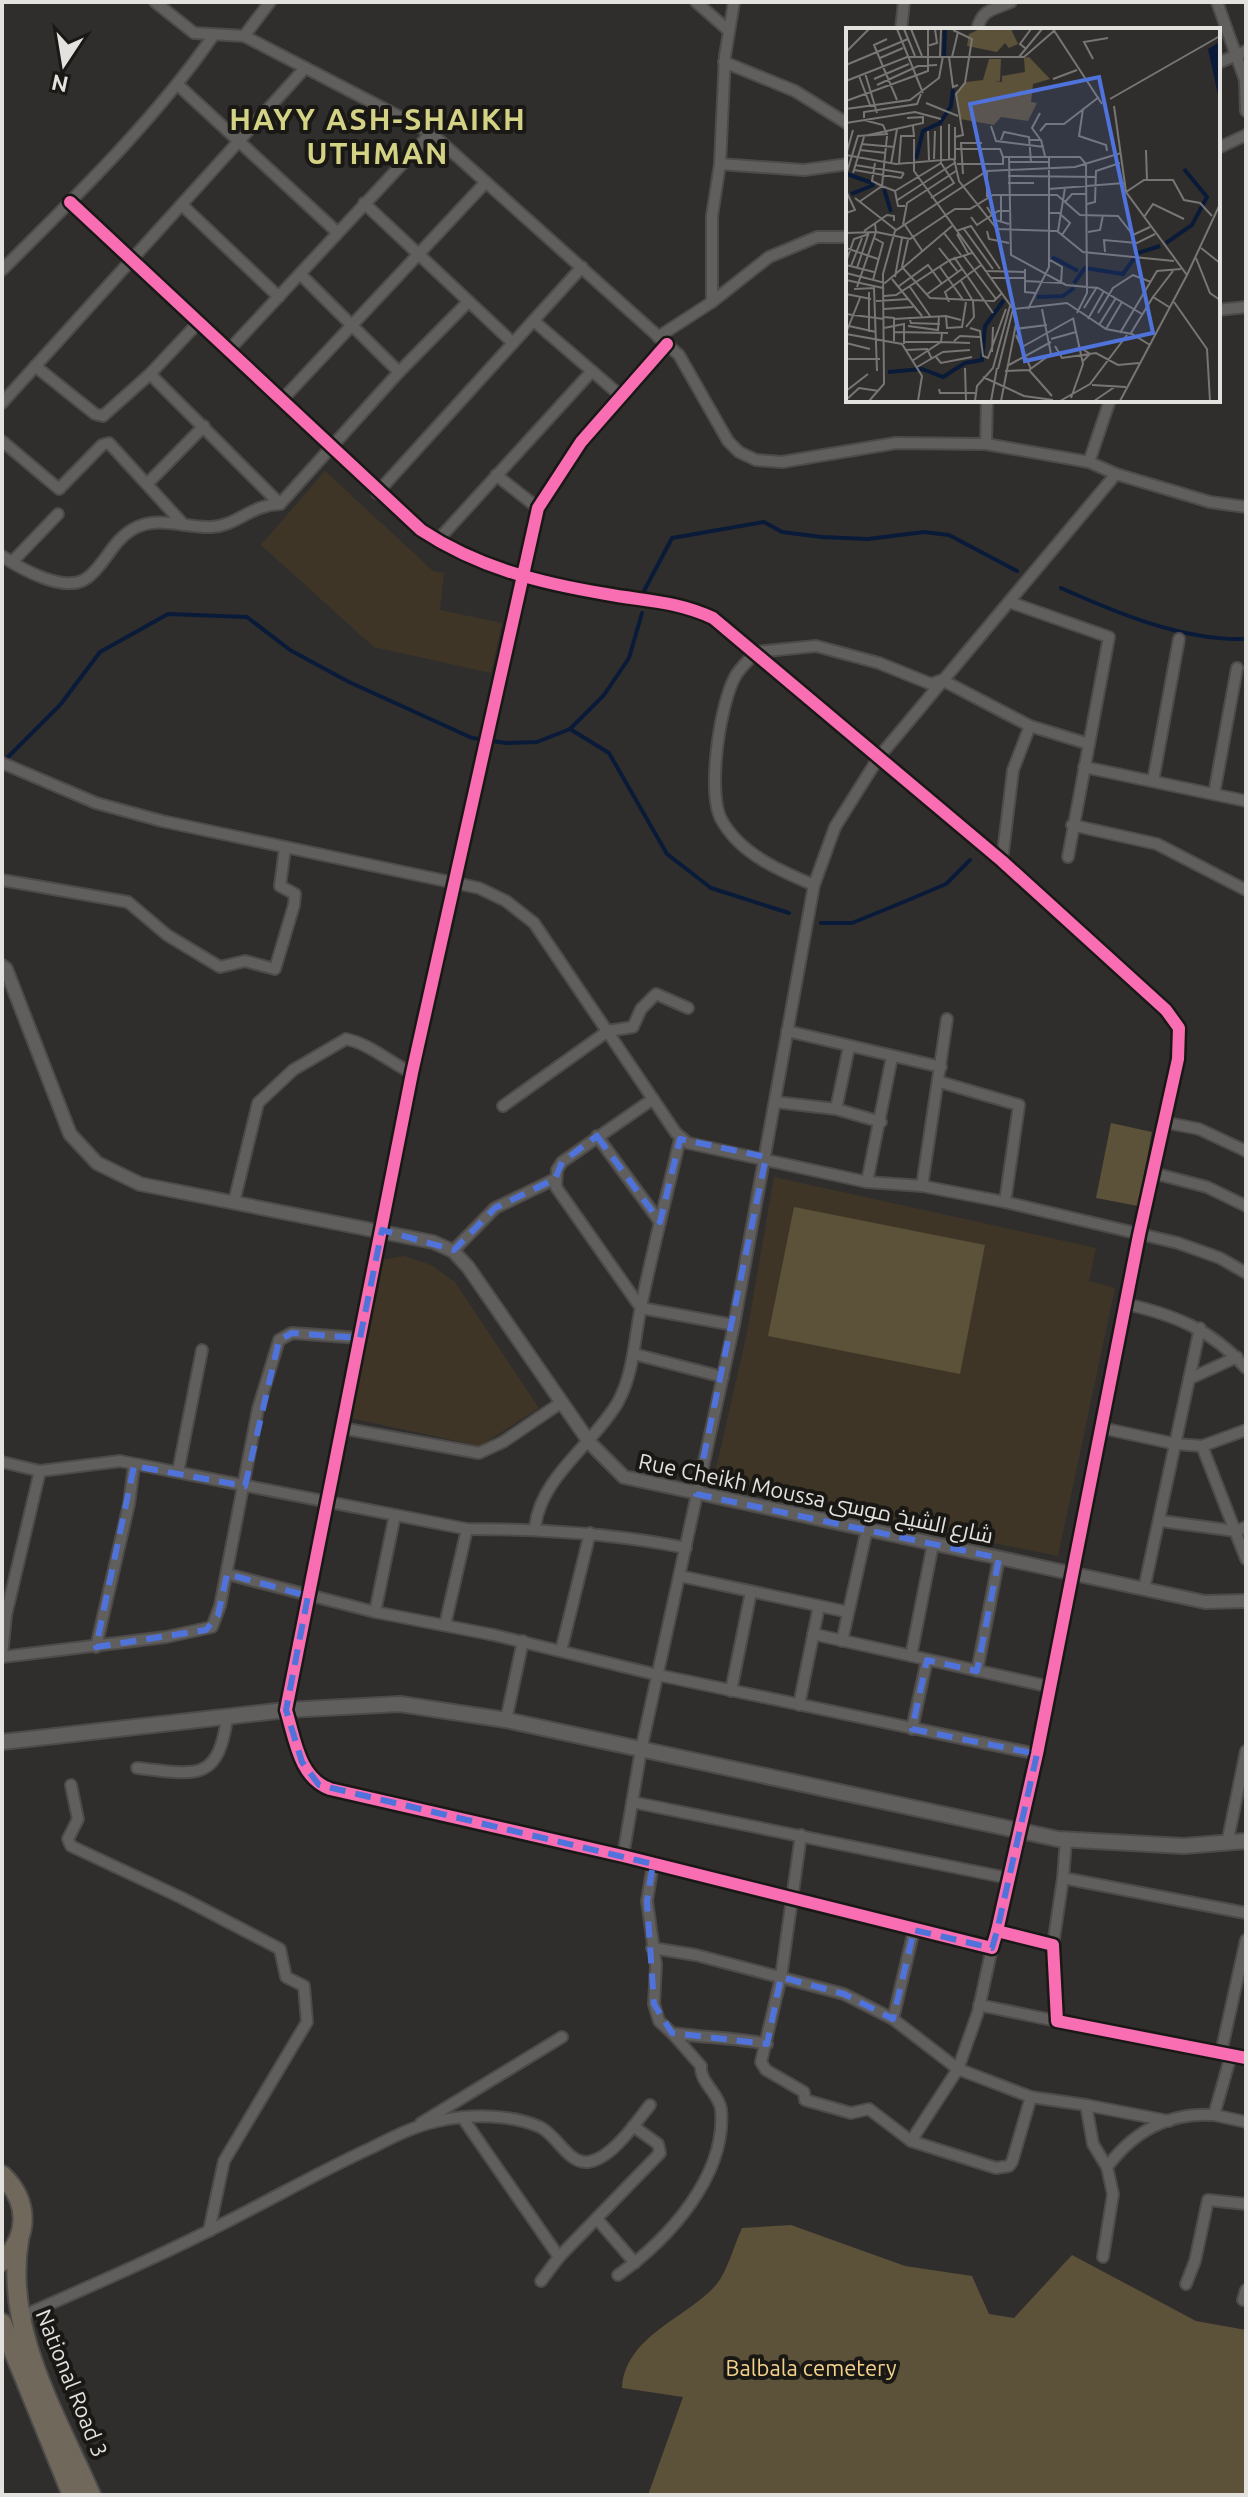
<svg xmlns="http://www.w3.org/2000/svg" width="1248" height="2497" viewBox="0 0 1248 2497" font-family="Ubuntu,Cairo,sans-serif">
<rect width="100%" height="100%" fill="#302e2c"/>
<g fill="#3e3527">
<path d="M325 471 433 571 444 573 440 610 502 623 491 673 374 647 261 545Z"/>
<path d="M774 1177 1096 1248 1089 1281 1115 1288 1058 1556 712 1486 747 1333Z"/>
<path d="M404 1256 431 1265 455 1282 539 1408 480 1446 350 1418 381 1260Z"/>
</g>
<g fill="#5c5139">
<path d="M1111 1123 1152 1132 1138 1206 1096 1198Z"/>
<path d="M794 1207 985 1245 960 1374 768 1336Z"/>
<path d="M791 2225 905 2266 972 2276 989 2314 1014 2318 1072 2255 1196 2321 1246 2330V2495H648L683 2397 622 2388C625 2336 687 2318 716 2285 728 2270 734 2245 742 2228Z"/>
</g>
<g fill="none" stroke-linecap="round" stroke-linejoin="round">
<g stroke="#091b38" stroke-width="4">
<path d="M1061 588C1117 613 1183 641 1246 639"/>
<path d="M644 591 672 538 764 522 782 532 822 537 868 539 924 532 949 535 1017 571"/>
<path d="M570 729 609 753 667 854 711 888 789 913"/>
<path d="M3 762 60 705 100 652 168 614 247 617 290 650 349 682 472 738 506 743 537 742 570 729 604 695 629 658 642 613"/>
<path d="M821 923H852L906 901 946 884 970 860"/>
</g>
<defs>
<g id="minor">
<path d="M155 2 194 33 244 36 431 133 679 355 728 441 739 452 756 460 782 462 896 443 986 444 1089 462 1116 474 1210 502 1246 507"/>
<path d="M696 2 728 30"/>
<path d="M1217 2 1245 80 1246 111"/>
<path d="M901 30 904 2"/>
<path d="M977 30C982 8 994 10 1011 2"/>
<path d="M244 36 270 2"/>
<path d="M724 62 795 91 848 124"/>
<path d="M1218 63 1246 51"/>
<path d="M178 85 337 232"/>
<path d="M1218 148 1246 135"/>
<path d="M720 164 804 170 848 164"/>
<path d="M70 202 421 530C477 567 539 583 606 594 644 601 677 601 713 618L1002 861 1166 1010 1179 1028 1178 1059 1139 1235 1037 1754 997 1931 1053 1945 1057 2021 1246 2058"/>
<path d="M364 203 513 343"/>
<path d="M182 205 279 297"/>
<path d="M2 270C76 196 153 122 213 36"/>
<path d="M302 276 399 372"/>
<path d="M712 302V216L720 164 725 56 734 2"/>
<path d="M1218 310 1246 307"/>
<path d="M535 322 621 396"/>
<path d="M658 337 712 302 769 257 817 237H848"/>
<path d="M667 344 581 442 538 508 412 1073 286 1710C295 1739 299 1778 330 1789L623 1856 992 1948 997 1931"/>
<path d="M228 351 431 133"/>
<path d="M35 366 95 414 103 416 150 374 197 324"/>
<path d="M150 374 280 504"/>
<path d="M281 401 486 182"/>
<path d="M2 403 305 68"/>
<path d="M2 441 59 489 102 445 109 443 184 525"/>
<path d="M986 444 987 400"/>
<path d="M1089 462 1110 400"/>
<path d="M496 475 538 508"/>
<path d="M148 483 204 426"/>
<path d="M377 493 582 267"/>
<path d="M437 541 592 371"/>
<path d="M2 556C21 569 65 594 87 578 105 565 112 541 133 529 158 515 185 528 211 527 237 526 250 505 280 504L399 372 468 302"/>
<path d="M12 562 58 514"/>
<path d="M1012 603 1109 637 1068 857"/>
<path d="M2 763 96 803 162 821 479 888 506 901 534 923 676 1133 688 1143 867 1182 922 1186 1005 1202 1178 1243 1220 1258 1246 1273"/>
<path d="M1084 767 1246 801"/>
<path d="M1153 781 1179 639"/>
<path d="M1214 794 1237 668"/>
<path d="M1072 825 1157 844 1246 890"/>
<path d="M1002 861 1013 770 1030 726"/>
<path d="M2 880 128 902 167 935 220 967 245 961 275 969 294 905 295 894 280 886 285 848"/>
<path d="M814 885C780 871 740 854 721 819 707 791 720 702 736 675 741 667 750 659 756 652L816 646 879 663 931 684 942 680 1030 726 1089 744"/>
<path d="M787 1031 941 1067"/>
<path d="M940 1082 1019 1105 1005 1202"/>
<path d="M653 1099 562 1162 557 1170 556 1187 641 1308 734 1325"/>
<path d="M775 1102 836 1109 881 1122"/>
<path d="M503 1106 608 1031 633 1027 641 1009 656 994 688 1008"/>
<path d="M836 1109 849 1047"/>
<path d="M1163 1122 1199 1129 1246 1151"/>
<path d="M597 1136 660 1222"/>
<path d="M1153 1173 1207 1187 1246 1206"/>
<path d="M867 1182 892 1057"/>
<path d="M922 1186 947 1019"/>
<path d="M234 1202 258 1103 293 1070 346 1039C370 1044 389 1062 412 1073"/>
<path d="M453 1251 495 1208 555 1179"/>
<path d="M1126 1304C1175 1315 1212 1330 1246 1368"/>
<path d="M634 1354 723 1377"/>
<path d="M1189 1379 1237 1357"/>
<path d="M341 1428 479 1453 503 1442 562 1402"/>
<path d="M1102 1428 1176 1444 1202 1446 1246 1430"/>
<path d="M1202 1446 1246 1559"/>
<path d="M2 1462 40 1471 120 1461 467 1529C541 1529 613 1533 686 1548"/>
<path d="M178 1472 202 1350"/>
<path d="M1161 1521 1236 1531 1246 1527"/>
<path d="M535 1528C540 1477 594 1444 618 1402 634 1372 634 1340 641 1307 652 1251 667 1195 680 1139"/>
<path d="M227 1574 375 1612 494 1635 658 1675 1037 1754"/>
<path d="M680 1576 848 1612"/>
<path d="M1144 1589 1200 1328"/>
<path d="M375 1612 395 1515"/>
<path d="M445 1625 467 1529"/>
<path d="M813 1634 1051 1687"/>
<path d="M842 1641 867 1529"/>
<path d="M96 1647 129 1504 134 1466"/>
<path d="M561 1651 590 1533"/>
<path d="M2 1655 6 1615 40 1471"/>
<path d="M911 1656 933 1544"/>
<path d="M2 1657 166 1637 212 1627 220 1606 258 1409 279 1340 292 1333 360 1338"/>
<path d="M977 1671 999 1558"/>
<path d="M731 1691 751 1592"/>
<path d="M799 1705 819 1606"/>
<path d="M506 1720 523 1641"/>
<path d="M912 1729 927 1660"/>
<path d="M137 1768C194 1774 218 1784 227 1718"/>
<path d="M71 1785 78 1819 68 1839 71 1846 182 1898 280 1949 286 1977 304 1986 307 2022 224 2161 209 2231"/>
<path d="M632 1802 1008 1878"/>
<path d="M801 1835 781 1977 761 2062 766 2070 804 2092 805 2100 851 2113 869 2109 911 2141 996 2168 1009 2166 1012 2162 1031 2097"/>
<path d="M1227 1844 1246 1751"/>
<path d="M623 1856 641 1750 734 1325 814 885 835 827 879 757 1116 474"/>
<path d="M653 1864 647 1901 656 1965 654 2004 659 2021 672 2033C704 2038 734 2037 767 2044"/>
<path d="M1063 1878 1066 1840"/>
<path d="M1053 1945 1063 1878 1246 1913"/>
<path d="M652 1948 696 1955 844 1994 893 2019 958 2069 1031 2097 1086 2105 1093 2144 1107 2167 1113 2194 1103 2257"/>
<path d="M979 2005 1057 2021"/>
<path d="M893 2019 914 1930"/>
<path d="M1221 2053 1246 1940"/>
<path d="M1086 2105 1169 2121"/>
<path d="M1214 2115 1246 2122"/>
<path d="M462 2117 559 2257"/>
<path d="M421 2123 562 2037"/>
<path d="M911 2141 958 2069 978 2012 992 1948"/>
<path d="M1107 2167C1134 2131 1168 2112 1214 2115L1231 2055"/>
<path d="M597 2219 635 2263"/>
<path d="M618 2275C669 2239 727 2175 721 2109 719 2094 699 2081 701 2066L672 2033"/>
<path d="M541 2281 559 2257 660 2153 658 2144 633 2126"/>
<path d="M1186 2284 1195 2261 1208 2200 1246 2204"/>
<path d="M1243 2300 1246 2290"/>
<path d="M20 2317C93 2285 165 2254 236 2217 281 2194 325 2169 371 2148 393 2137 414 2126 438 2121 470 2114 510 2114 540 2127 557 2135 568 2164 588 2162 612 2159 636 2122 650 2105"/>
</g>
<path id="tertiary" d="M2 966 6 969 70 1134 97 1163 140 1184 433 1242 453 1251 468 1267 590 1443 624 1477 1205 1602 1246 1601"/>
<path id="secondary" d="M2 1742 286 1710 400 1704 506 1720 1058 1839 1184 1846 1246 1841"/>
<g id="trunk">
<path d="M2 2175C29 2201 30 2236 2 2262"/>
<path d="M19 2240C4 2331 56 2414 91 2495"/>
<path d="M2 2323 72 2495"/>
</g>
</defs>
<use href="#minor" stroke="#4d4b49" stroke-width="14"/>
<use href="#tertiary" stroke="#4d4b49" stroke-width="16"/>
<use href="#secondary" stroke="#4d4b49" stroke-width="18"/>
<use href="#trunk" stroke="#4d4b49" stroke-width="22"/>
<use href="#minor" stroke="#605f5d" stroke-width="10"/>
<use href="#tertiary" stroke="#605f5d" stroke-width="12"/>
<use href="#secondary" stroke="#605f5d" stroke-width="14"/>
<use href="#trunk" stroke="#71685c" stroke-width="18"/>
<defs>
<g id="cycleway">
<path d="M70 202 421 530C477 567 539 583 606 594 644 601 677 601 713 618L1002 861 1166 1010 1179 1028 1178 1059 1139 1235 1037 1754 997 1931 1053 1945 1057 2021 1246 2058"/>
<path d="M667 344 581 442 538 508 412 1073 286 1710C295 1739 299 1778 330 1789L623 1856 992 1948 997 1931"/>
</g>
</defs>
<use href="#cycleway" stroke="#191815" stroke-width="17"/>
<use href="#cycleway" stroke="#f96db3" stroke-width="12"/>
</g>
<path fill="none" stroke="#4f73da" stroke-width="6" stroke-dasharray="16 10" stroke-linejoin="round" d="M597 1136 660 1222 680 1139 766 1157 696 1494 999 1558 977 1671 927 1660 912 1729 1037 1754 997 1931 992 1948 914 1930 893 2019 844 1994 781 1977 767 2044 672 2033 654 2004 647 1901 653 1864 319 1785 302 1762 286 1710 308 1596 227 1574 218 1615 206 1630 96 1647 134 1466 245 1486 279 1340 292 1333 360 1338 382 1230 454 1250 495 1208 555 1179 562 1162Z"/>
<g text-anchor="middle" stroke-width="8" stroke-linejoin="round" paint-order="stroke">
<g font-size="22" fill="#e4e2df" stroke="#191815">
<text transform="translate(816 1498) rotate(12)" y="8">Rue Cheikh Moussa شارع الشيخ موسى</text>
<text transform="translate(72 2383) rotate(68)" y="8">National Road 3</text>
</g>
<g font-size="22" fill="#f5d28b" stroke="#191815">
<text x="811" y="2376">Balbala cemetery</text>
</g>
<g font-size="30" font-weight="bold" letter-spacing="2" fill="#d4d385" stroke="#191815">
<text x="378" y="130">HAYY ASH-SHAIKH<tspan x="378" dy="34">UTHMAN</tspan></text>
</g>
</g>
<g transform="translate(846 28)">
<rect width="374" height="374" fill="#302e2c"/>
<path d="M134 1H165L172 16 163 20 159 15 151 24 121 18 123 6ZM183 29 204 51 187 56 185 74 191 75 182 93 155 89 148 97 114 91 110 67 120 54 137 52 143 31H155L154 53H149L156 54V48L179 44 178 30Z" fill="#5c5139"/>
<path d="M372 15 374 26V76L362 21Z" fill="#091b38"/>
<path fill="none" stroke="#091b38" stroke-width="4" d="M98 28 99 1M70 131 77 103 94 95 105 78 107 61M1 146 29 156M38 161 45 184M5 166 28 157M320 215 346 197 361 169 338 141M206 229 232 243M228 255 239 240 277 246 292 225 314 218M191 269 217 268 228 260M42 344 76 341 97 349 119 335 136 332 139 298 158 272"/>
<path fill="none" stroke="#787674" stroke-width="2" d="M51 1 77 65M58 1 69 28M65 1 76 28M207 1 256 76M107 2 126 11 119 55 110 66 117 107 109 109M41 11 28 17 51 72M81 18 91 15 89 1M179 20 174 16 185 1M0 24 23 1M94 28 95 1M103 29 107 59 112 57M106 29 112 4M173 29 196 1M34 30 57 20M247 31 238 14 262 10M0 37 62 11M19 45 31 85M13 48 24 77M28 51 63 36M207 51 231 42M0 53 61 29H178L209 2M31 57 72 38 91 37M264 71 374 8M0 73 82 43V1M80 75 112 88M268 78 280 164 341 247 374 176M0 81 64 72 93 50 97 28M237 81 233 108 260 117 261 123M18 90V84L71 76 75 66M0 95 69 84 95 91M103 96V131M145 98 150 113 198 119M109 99V132M82 103 83 132M194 103 200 96H218L253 69M18 108 77 95V89L61 90M41 108 36 158 49 163 52 178H59M68 111V143L167 281 170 296 155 373M194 111 186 100 194 85M155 112 158 104 183 109 185 134M184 112H195L199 128M15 116 49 119M110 121H154L157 129H163L165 227 220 257 252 260 296 286M14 122 40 125M300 122 301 152M0 127 50 136 108 131 113 153 151 201 211 203 237 224 328 233M0 127 7 102M163 129H234L240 136 241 265 231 285M88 131 89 103M163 134H203M45 136 51 101M53 136 55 108H68L67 98M111 136H157V129M9 137 58 145M8 142 55 150 58 145M1 144 12 108 41 106 37 97 18 92M141 144V169M7 145 18 109M117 146 115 115H136M162 148 250 149M162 155H188M203 161 278 155M0 163 9 182 0 185M49 163 95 135V98M280 164 298 152H327L338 172 354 175 366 188M9 170 50 202M85 170 108 155 95 135M50 173 110 134M13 174 36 158 26 153 29 135M219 174 226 166H241M241 176 249 174 250 143 274 135M141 179 149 192 163 196M203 185H213L224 195 216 207M125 189 131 197 152 183H163M298 189 307 176 338 191M155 195V167M57 197 61 175 110 143M59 197 77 224M118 201 147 241M18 203 41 187 48 188V193M110 203 125 198 154 241M141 203 143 211 163 215M212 203 219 160M242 204 254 202 257 187M0 205 30 204 29 196M98 205 115 227M111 206 123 227M62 212 56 239 84 270 148 273 156 265M0 220 32 231M93 220 112 244M355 220 374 235M259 224 258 212 291 215 309 206M117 227 150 271M108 229 147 285M350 230 364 265 374 272M0 234 8 211 23 206M0 237 28 244M5 238 16 210M94 239 118 273M11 240 23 204M179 241V264L189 265M139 243 179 244M0 245 39 255 106 198M49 249 56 210M145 250H179M46 251 76 288M0 252 37 260M27 252 37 215 28 210M115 253 127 273 128 289 120 299M179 253 215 255 216 239 204 232M53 258 82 237 96 256M11 259 30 204 64 211 109 181H124L147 167H211L234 187 272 188 287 207 304 199M64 259 84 288M8 261 28 260 31 343M0 266 25 271M80 267 116 241M38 268 50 267 104 232 126 225M307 269 327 243M30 273 63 271M103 274 99 264 135 237M328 274 361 321 364 373M238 280 251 259M38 281 67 279M182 281 203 239V129M252 285 267 260 287 247 305 254M0 286 38 291M100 288 101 300 116 299 120 274M38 289 48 290V313M63 289 65 295 94 296M48 291 100 288 115 292M242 291 258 263M253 297 270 270M3 298 30 304M62 298 92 302 93 288M38 300 58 296V316M124 300 134 303 137 328 142 330 160 281M169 301 201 297M260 301 276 274M23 304V264M48 304 102 305M0 305 14 270M274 305 311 243 335 241M285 305 307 269 323 279M0 306 56 316 76 348 72 373M170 307 185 341M205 311 230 304M108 313 114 308 134 309M59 314H95L96 305M0 315 24 321M209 318 216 330 250 325 272 337 293 335M232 318 244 326 236 334M176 319 228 290M60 322 81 321 86 331M146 324 147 299M90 329 95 335 126 329M0 331H34M66 333 95 314 124 315M161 338 205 314M71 339 97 324 124 322M119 340 120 373M152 341 167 281 221 275 260 301 286 306 304 317M183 342 206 368M159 343 183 342 205 326 196 281M137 349 178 368 207 372M246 357 280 359M93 361 94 365H129M0 363 22 346M225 370 237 336 227 290M0 372 13 360 33 363M23 373 38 356 37 246 49 203 141 143 229 139 275 125M129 373 131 358 147 340 164 278M145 373 151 340M214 373 244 356 281 307M248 373 270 358M274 373 341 247"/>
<path fill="#4f73da" fill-opacity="0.15" stroke="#4f73da" stroke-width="4" d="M253 49 307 305 179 333 124 76Z"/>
<rect width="374" height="374" fill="none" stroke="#e4e2df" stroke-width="4"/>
</g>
<rect width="1248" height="2497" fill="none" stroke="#e4e2df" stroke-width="8"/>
<g transform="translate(64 64) rotate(192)" stroke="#191815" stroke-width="6" paint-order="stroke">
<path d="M0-6L14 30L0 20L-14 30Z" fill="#e4e2df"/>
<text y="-12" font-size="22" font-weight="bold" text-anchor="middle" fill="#e4e2df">N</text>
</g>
</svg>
